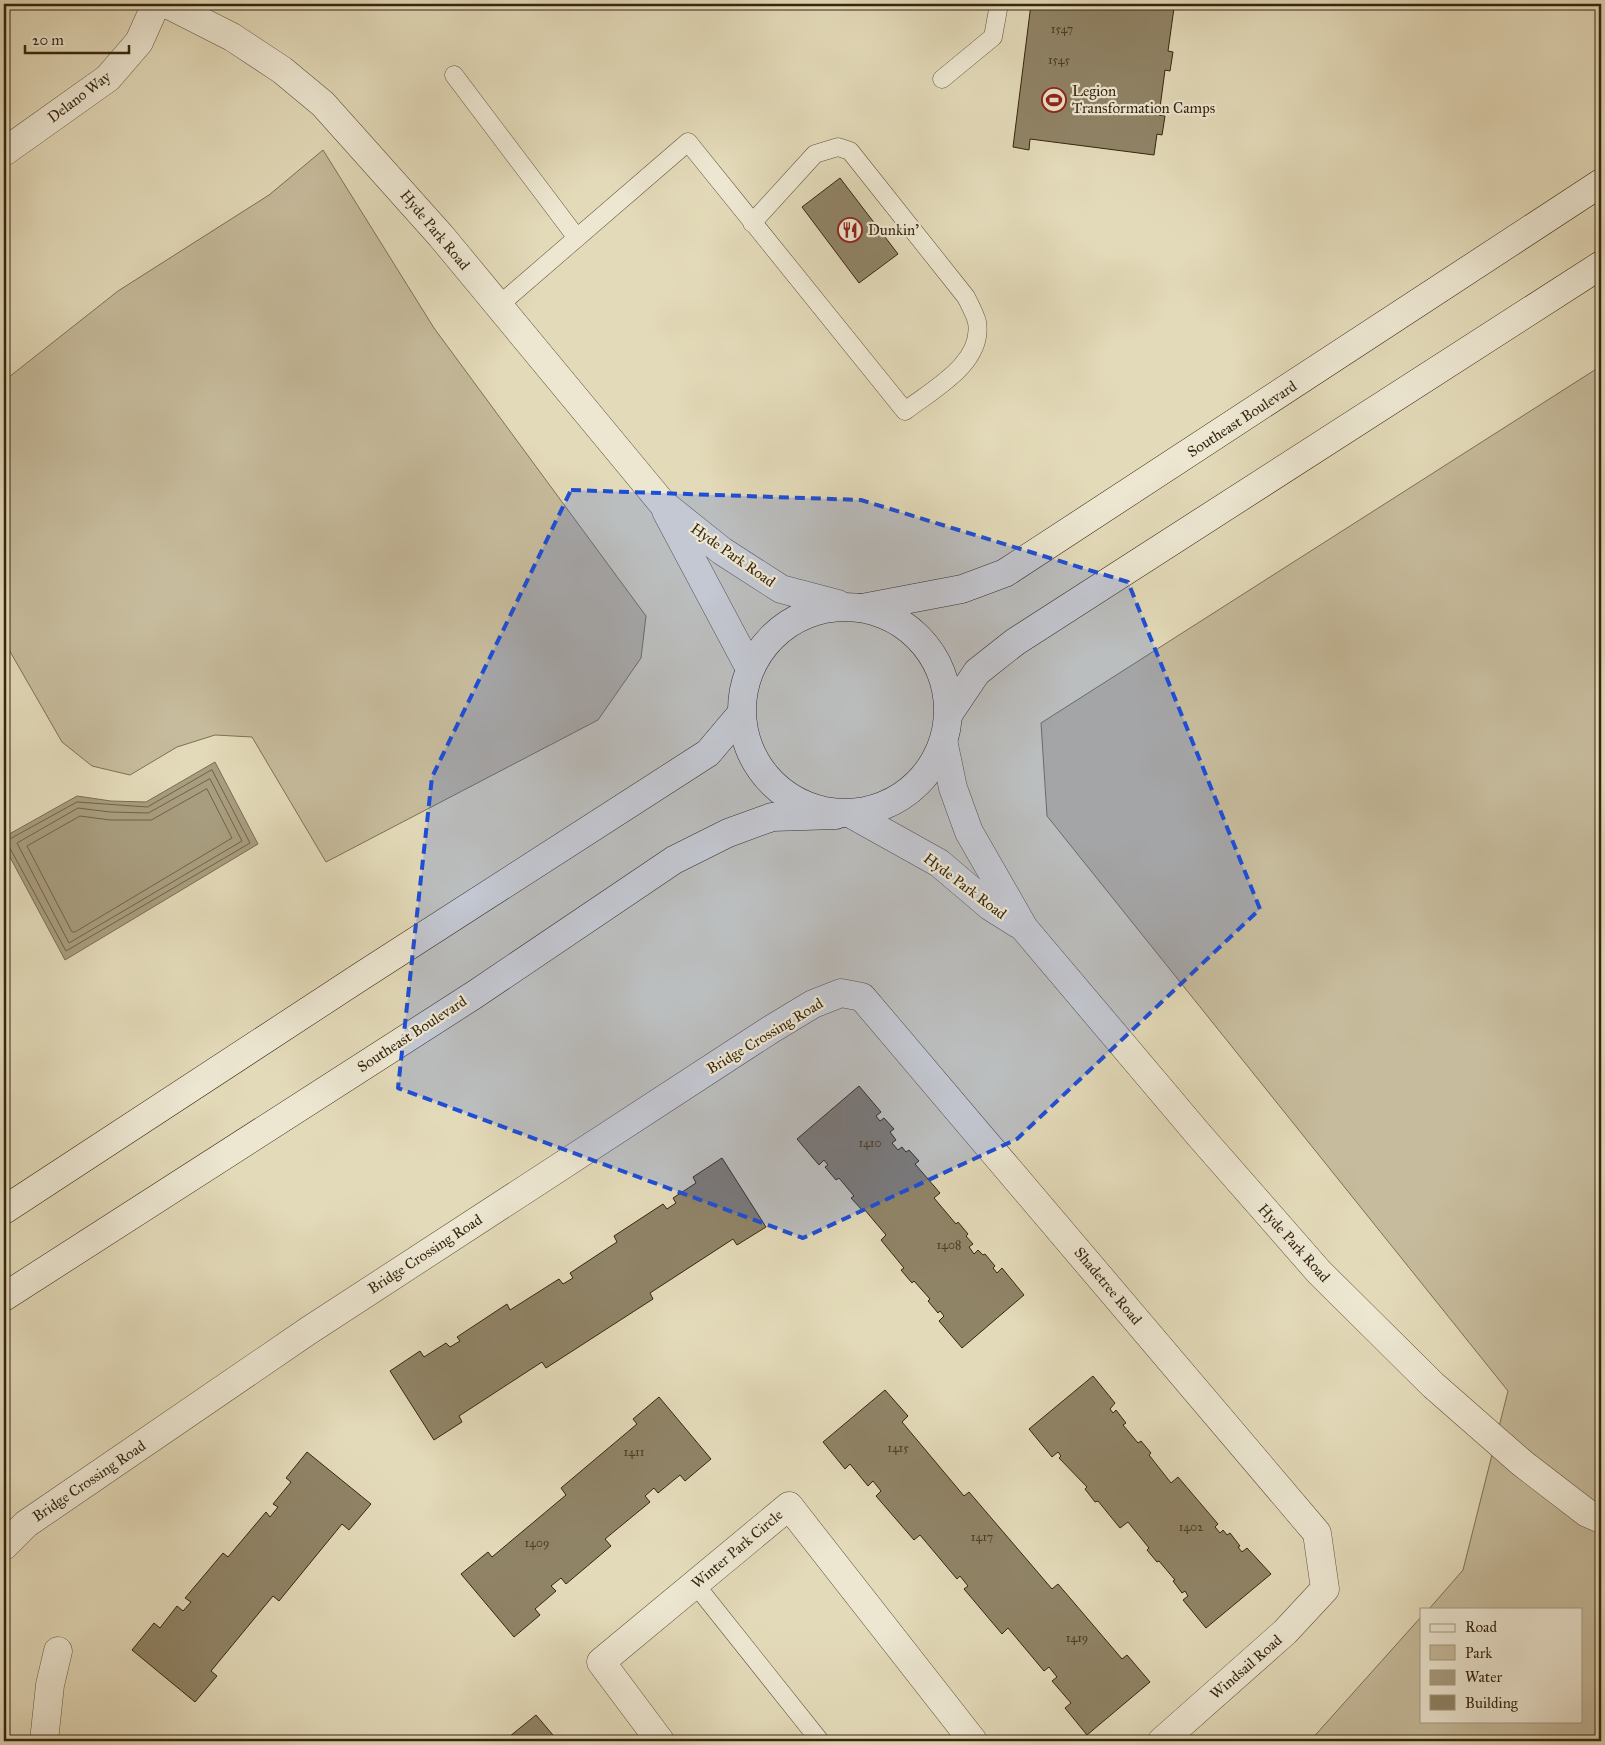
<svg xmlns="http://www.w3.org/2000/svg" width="1605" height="1745" viewBox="0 0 1605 1745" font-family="'IM FELL Great Primer',serif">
<rect width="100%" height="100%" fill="#e3dab9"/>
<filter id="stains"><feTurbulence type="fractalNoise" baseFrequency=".004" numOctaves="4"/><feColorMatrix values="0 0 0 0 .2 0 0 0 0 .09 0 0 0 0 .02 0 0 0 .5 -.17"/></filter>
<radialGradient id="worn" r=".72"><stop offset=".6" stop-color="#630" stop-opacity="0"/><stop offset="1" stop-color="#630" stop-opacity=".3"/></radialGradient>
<g fill="#c6bb9c" stroke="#7e7056">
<path d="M323 150 434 328 646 616 641 658 598 720 326 862 252 737 215 735 177 747 130 775 92 766 62 742 4 641V381L118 291 269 195Z"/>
<path d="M1601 366V1741H1310L1421 1617V1721H1581V1609H1429L1463 1570 1508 1391 1047 816 1041 723Z"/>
</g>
<path fill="#a89d7f" stroke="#7a6d52" d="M215 762 258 844 65 960 4 846V837L77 796 111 801 146 802Z"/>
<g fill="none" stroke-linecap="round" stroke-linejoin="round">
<g stroke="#6f6247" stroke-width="1">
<path d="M212 770 250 843 66 951 6 841 77 802 147 807Z"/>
<path d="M210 779 242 841 69 943 17 843 78 808 110 812 148 813Z"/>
<path d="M207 789 232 838 75 932H72L27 846 80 816 110 820H151Z"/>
</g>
</g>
<g fill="#908467" stroke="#36260f">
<path d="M1031 4H1180L1179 9 1174 8 1168 51 1173 52 1170 71 1165 70 1159 115 1165 116 1162 135 1157 134 1154 155 1030 139 1029 150 1013 147Z"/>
<path d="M840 178 898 254 859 283 802 207Z"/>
<path d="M859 1086 881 1112 876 1116 880 1121 884 1118 894 1129 890 1132 896 1140 892 1143 898 1150 902 1147 906 1152 909 1150 919 1161 915 1164 940 1193 934 1198 956 1224 958 1222 968 1234 966 1236 973 1244 969 1247 974 1254 978 1250 983 1255 985 1254 995 1266 993 1268 997 1273 1002 1268 1024 1295 962 1348 939 1321 944 1316 940 1311 938 1313 928 1301 930 1299 914 1281 912 1283 901 1270 904 1268 881 1240 886 1235 864 1209 863 1211 851 1198 854 1196 839 1178 836 1180 825 1167 828 1165 824 1160 819 1165 797 1139Z"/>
<path d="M722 1158 766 1227 737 1245 733 1239 650 1293 653 1299 546 1368 542 1362 459 1416 462 1422 434 1440 390 1371 420 1351 424 1357 446 1343 450 1347 460 1341 457 1337 507 1304 510 1310 559 1279 563 1284 573 1278 570 1273 617 1242 614 1236 663 1204 667 1209 676 1203 673 1198 696 1183 693 1177Z"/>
<path d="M1093 1376 1115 1403 1110 1409 1113 1413 1116 1410 1126 1423 1123 1425 1138 1443 1141 1441 1151 1453 1149 1455 1171 1483 1178 1477 1218 1524 1215 1527 1220 1533 1223 1530 1227 1535 1230 1533 1240 1546 1238 1547 1242 1552 1247 1548 1271 1574 1206 1628 1183 1600 1188 1596 1185 1591 1182 1593 1173 1581 1175 1580 1159 1561 1157 1562 1147 1550 1149 1548 1128 1522 1120 1528 1098 1501 1095 1502 1085 1489 1087 1487 1059 1458 1061 1456 1058 1452 1052 1457 1029 1429Z"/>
<path d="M885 1390 908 1416 902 1422 964 1496 969 1492 1052 1589 1058 1584 1122 1659 1127 1655 1150 1682 1087 1735 1065 1708 1071 1703 1052 1681 1057 1677 1049 1667 1044 1671 1008 1628 1002 1634 964 1589 968 1586 960 1576 957 1579 920 1535 914 1540 876 1496 881 1491 873 1481 868 1486 850 1464 845 1469 823 1442Z"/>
<path d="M659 1397 711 1459 685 1481 680 1475 658 1493 654 1488 645 1496 650 1502 605 1539 611 1546 566 1584 561 1578 551 1586 556 1591 535 1609 540 1615 514 1637 461 1574 488 1552 492 1557 566 1495 561 1488 637 1424 633 1419Z"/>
<path d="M307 1452 371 1504 349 1530 342 1524 279 1601 273 1596 211 1671 217 1676 195 1702 132 1650 154 1623 160 1628 177 1606 183 1611 191 1602 185 1598 223 1553 228 1557 266 1512 270 1517 278 1507 273 1504 291 1482 286 1478Z"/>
<path d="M536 1715 558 1741H504Z"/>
</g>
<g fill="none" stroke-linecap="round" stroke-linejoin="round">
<defs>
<g id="service">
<path d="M454 75 577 238"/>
<path d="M942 79 993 37 999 4"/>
<path d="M498 306 688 142 905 411C932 390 984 363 977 322 975 314 970 305 966 297L850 151 838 147 815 154 752 223"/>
<path d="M695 1584 820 1741"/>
</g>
<g id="minor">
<path d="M4 152 108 78 139 42 156 4"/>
<path d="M944 745 953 788 969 832 1024 928 1199 1135 1319 1272 1433 1385 1522 1463 1587 1513 1601 1519"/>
<path d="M853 815 939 863 991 907 1018 924"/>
<path d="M4 1546 26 1524 308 1331 770 1030 813 1004 841 993 862 997 1317 1533 1325 1589 1285 1632 1162 1741"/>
<path d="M44 1741 50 1685 58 1651"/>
<path d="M660 1741 601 1662 789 1506 973 1741"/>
</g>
<g id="tertiary">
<path d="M167 4 232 37 282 70 323 104 441 236 662 503 722 551 781 589 838 604"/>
<path d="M666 511 749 667"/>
</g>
<g id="secondary">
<circle cx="845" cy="710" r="103"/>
<path d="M862 608 962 589 1005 573 1601 183"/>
<path d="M950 712 977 672 1015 642 1601 265"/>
<path d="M4 1210 360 977 708 753 741 714"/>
<path d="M4 1297 474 995 674 860 728 833 772 817 836 815"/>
</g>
</defs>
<use href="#service" stroke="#61533a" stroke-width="19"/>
<use href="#minor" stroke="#61533a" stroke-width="29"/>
<use href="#tertiary" stroke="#61533a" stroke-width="29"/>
<use href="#secondary" stroke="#36260f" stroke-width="29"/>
<use href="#service" stroke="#ede7d2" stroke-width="18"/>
<use href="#minor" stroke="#ede7d2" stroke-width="28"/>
<use href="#tertiary" stroke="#ede7d2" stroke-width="28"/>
<use href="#secondary" stroke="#ede7d2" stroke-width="28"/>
</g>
<path fill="#1d4ed8" fill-opacity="0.2" stroke="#1d4ed8" stroke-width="4" stroke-dasharray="10 6" stroke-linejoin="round" d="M571 490 861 500 1128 582 1260 909 1017 1139 803 1238 398 1088 432 777Z"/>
<defs>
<symbol id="stadium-ring" viewBox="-11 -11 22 22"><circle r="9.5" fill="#ede7d2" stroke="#8f2418" stroke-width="1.5"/><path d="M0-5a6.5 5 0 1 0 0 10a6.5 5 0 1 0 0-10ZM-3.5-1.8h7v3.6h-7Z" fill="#8f2418"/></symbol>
<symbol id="restaurant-ring" viewBox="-11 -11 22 22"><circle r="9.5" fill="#ede7d2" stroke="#8f2418" stroke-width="1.5"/><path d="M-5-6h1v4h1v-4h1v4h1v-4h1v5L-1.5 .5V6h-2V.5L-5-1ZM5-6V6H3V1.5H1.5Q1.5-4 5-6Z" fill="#8f2418"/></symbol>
</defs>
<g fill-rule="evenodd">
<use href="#stadium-ring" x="1040" y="86" width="28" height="28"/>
<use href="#restaurant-ring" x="836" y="216" width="28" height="28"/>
</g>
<g text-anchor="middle" stroke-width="4.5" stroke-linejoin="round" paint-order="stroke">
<g font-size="12" fill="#4c3e25">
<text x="1062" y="33">1547</text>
<text x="1059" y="64">1545</text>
<text x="870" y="1147">1410</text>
<text x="949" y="1249">1408</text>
<text x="898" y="1452">1415</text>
<text x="634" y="1456">1411</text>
<text x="1191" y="1531">1402</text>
<text x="982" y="1541">1417</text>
<text x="537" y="1547">1409</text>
<text x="1077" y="1642">1419</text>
</g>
<g font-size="15" fill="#36260f" stroke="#ede7d2" text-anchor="start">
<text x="1072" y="96">Legion<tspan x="1072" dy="17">Transformation Camps</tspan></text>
<text x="868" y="235">Dunkin'</text>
</g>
<g font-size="15" fill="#36260f" stroke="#ede7d2">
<text transform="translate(79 97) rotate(-37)" y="5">Delano Way</text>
<text transform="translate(435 230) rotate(50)" y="5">Hyde Park Road</text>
<text transform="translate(1242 419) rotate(-33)" y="5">Southeast Boulevard</text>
<text transform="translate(733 555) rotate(35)" y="5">Hyde Park Road</text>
<text transform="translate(965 886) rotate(37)" y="5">Hyde Park Road</text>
<text transform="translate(412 1034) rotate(-33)" y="5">Southeast Boulevard</text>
<text transform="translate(765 1036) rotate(-31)" y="5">Bridge Crossing Road</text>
<text transform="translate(1294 1243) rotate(48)" y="5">Hyde Park Road</text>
<text transform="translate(425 1254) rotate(-33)" y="5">Bridge Crossing Road</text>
<text transform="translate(1108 1286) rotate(50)" y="5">Shadetree Road</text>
<text transform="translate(89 1481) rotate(-34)" y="5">Bridge Crossing Road</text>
<text transform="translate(737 1549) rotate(-40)" y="5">Winter Park Circle</text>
<text transform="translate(1246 1667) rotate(-41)" y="5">Windsail Road</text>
</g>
</g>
<rect width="1605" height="1745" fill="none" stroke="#e3dab9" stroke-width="20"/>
<rect x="5" y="5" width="1595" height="1735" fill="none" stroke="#36260f" stroke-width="2.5"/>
<rect x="10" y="10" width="1585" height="1725" fill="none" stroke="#36260f"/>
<rect x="1420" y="1608" width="162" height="115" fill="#ede7d2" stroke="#a49a84"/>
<rect x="1430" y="1624" width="25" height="8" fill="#ede7d2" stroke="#a49a84"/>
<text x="1465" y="1632" font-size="15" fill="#36260f">Road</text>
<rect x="1430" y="1645" width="25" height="15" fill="#c6bb9c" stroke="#a49a84"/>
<text x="1465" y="1658" font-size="15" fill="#36260f">Park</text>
<rect x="1430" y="1670" width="25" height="15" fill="#a89d7f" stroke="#a49a84"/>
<text x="1465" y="1682" font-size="15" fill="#36260f">Water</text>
<rect x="1430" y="1695" width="25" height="15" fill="#908467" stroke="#a49a84"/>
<text x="1465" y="1708" font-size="15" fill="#36260f">Building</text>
<path d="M25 45v8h104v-8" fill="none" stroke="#36260f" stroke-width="2.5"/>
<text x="32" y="45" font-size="15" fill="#36260f" stroke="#ede7d2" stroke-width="4" paint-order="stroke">20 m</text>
<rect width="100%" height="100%" filter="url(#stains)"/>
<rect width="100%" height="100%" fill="url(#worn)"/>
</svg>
